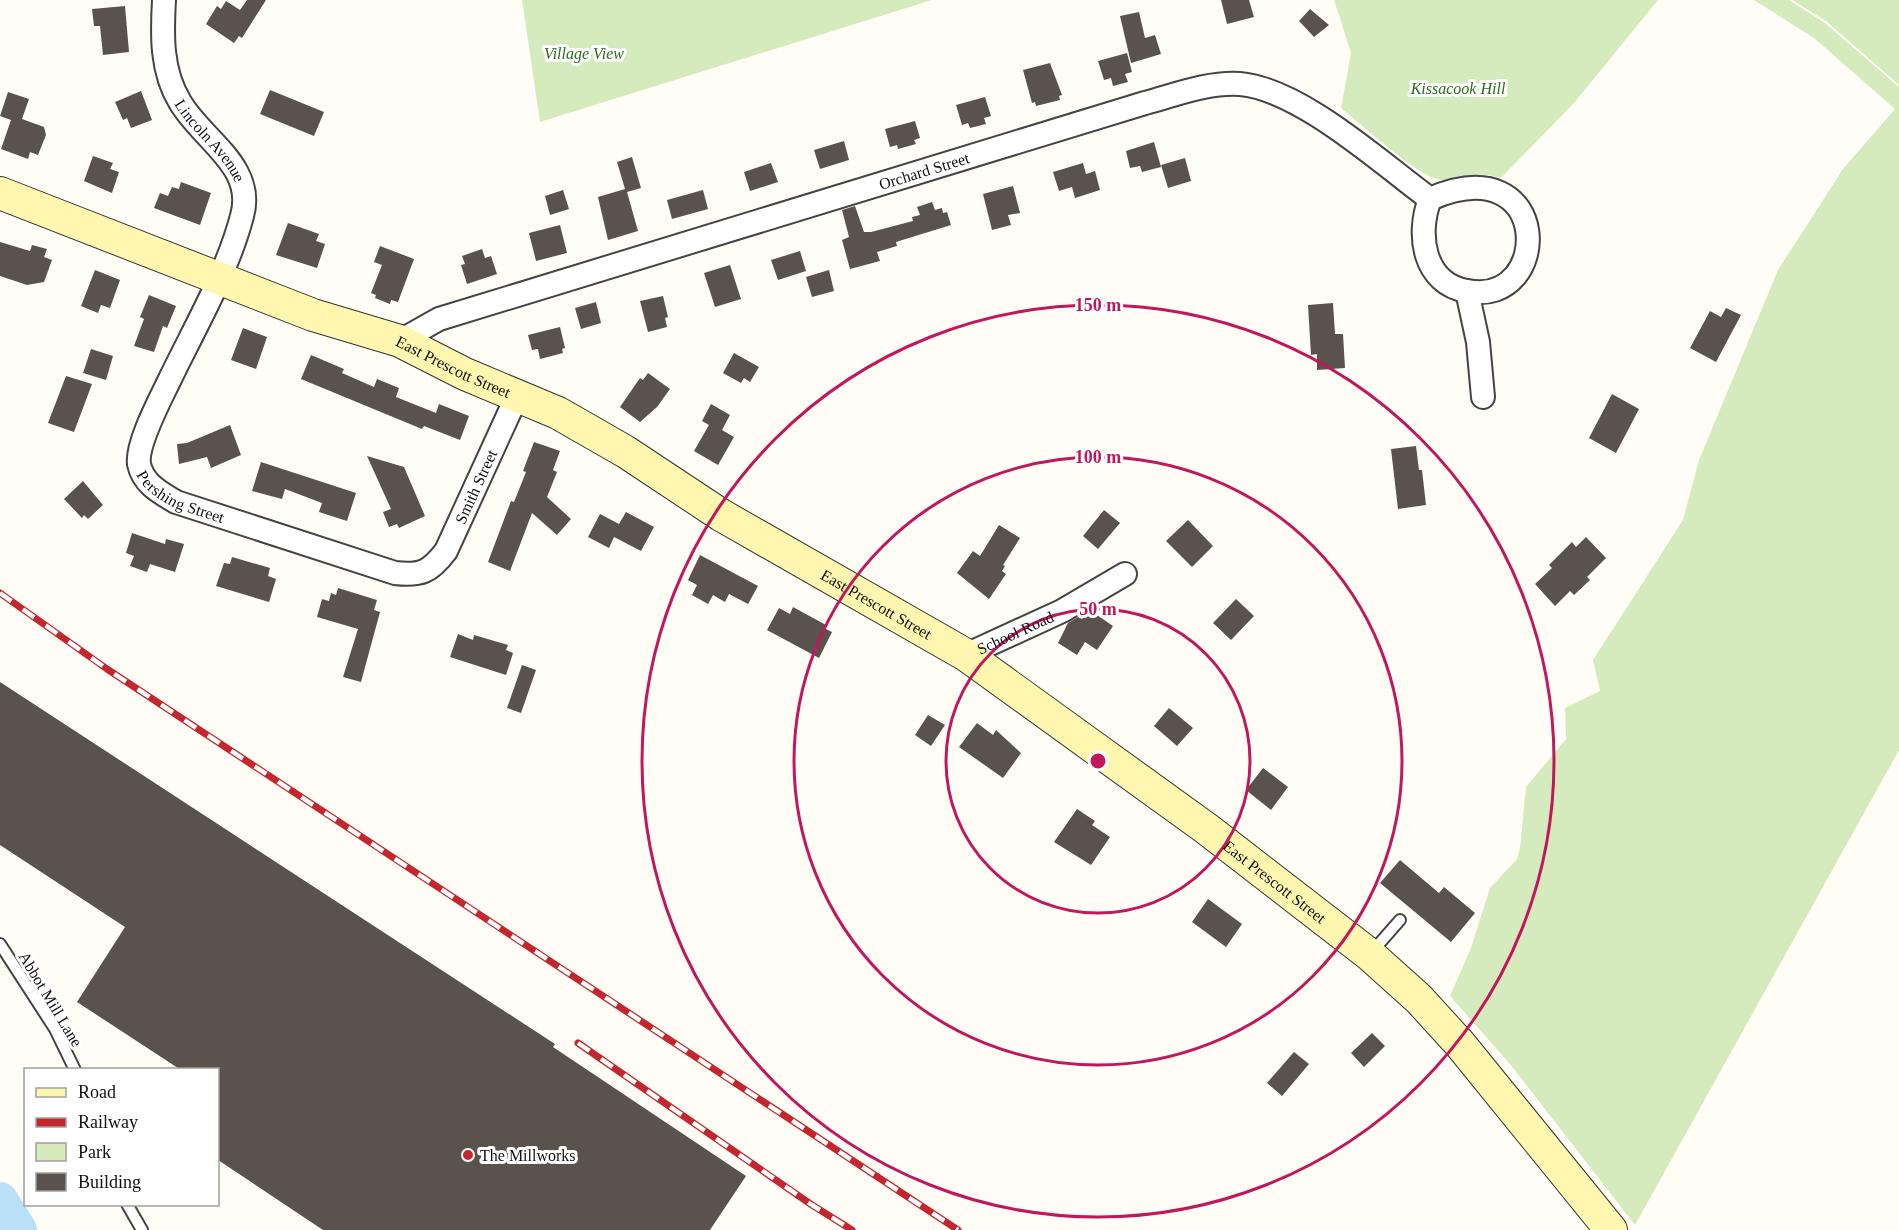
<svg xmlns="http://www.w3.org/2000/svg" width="1899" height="1230" viewBox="0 0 1899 1230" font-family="Georgia,serif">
<rect width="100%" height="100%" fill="#fffdf5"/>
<g fill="#d5ebbd">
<path d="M522 0H932L540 122Z"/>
<path d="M1334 0H1658L1574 103 1501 178C1475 170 1465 179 1442 180 1421 180 1360 123 1341 108L1351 53Z"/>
<path d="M1754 0H1789L1825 23 1899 87V750L1635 1225 1510 1064 1450 996 1471 948 1490 888 1517 859 1520 848 1526 787 1566 739 1565 708 1600 691 1593 660 1683 520 1699 460 1778 270 1843 169 1895 109 1814 38Z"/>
<path d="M1792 0H1899V85L1826 21Z"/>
</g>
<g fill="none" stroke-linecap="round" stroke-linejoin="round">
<path stroke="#b9e0f7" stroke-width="36" d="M0 1200 19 1230"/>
</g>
<g fill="#5a524d">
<path d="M247 0H266L242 38 239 36 234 43 206 24 217 6 221 9 226 1 240 10Z"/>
<path d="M1221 0H1249L1254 17 1227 24Z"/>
<path d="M125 6 129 52 103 55 100 26H94L92 9Z"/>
<path d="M1310 9 1329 25 1314 37 1299 21Z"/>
<path d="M1139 12 1145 38 1155 35 1161 54 1131 63 1120 16Z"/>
<path d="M1127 53 1132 72 1125 74 1128 82 1113 86 1111 78 1104 80 1098 61Z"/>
<path d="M1050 63 1062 95 1059 96 1060 100 1036 106 1035 102 1032 103 1023 70Z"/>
<path d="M270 90 324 112 314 136 260 114Z"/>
<path d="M141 91 152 120 131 128 127 118 123 120 115 102Z"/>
<path d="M8 92 29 99 22 119 44 127 46 135 38 155 30 152 28 159 1 149 11 120 0 116Z"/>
<path d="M985 97 991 116 984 118 986 124 970 128 968 123 962 125 956 105Z"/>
<path d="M915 121 920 138 914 140 916 144 898 149 897 145 890 147 885 129Z"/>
<path d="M844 141 849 160 820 169 814 150Z"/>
<path d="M1154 142 1161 167 1142 172 1140 166 1130 168 1126 151Z"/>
<path d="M93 156 113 163 110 169 119 172 112 193 84 181Z"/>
<path d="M632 157 641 188 627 192 638 231 608 240 598 197 625 189 617 162Z"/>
<path d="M1185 158 1191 181 1168 188 1161 165Z"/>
<path d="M771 163 778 182 750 191 744 172Z"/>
<path d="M1083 163 1086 174 1095 171 1100 190 1075 198 1072 187 1059 191 1053 172Z"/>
<path d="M181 182 211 193 200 225 154 208 160 193 168 196 172 187 179 189Z"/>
<path d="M1013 186 1020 213 1008 215 1011 225 992 230 983 194Z"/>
<path d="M563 190 569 209 550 215 545 196Z"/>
<path d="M703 190 708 209 672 219 667 200Z"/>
<path d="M932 202 935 210 942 208 943 213 947 212 951 225 896 242 897 246 877 252 880 261 850 269 842 240 849 237 842 210 855 206 864 232H871L913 221 912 217 920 215 917 207Z"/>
<path d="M288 223 319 234 316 241 325 244 317 268 276 255Z"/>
<path d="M560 225 567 253 536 261 529 233Z"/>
<path d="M0 242 30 251 32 245 47 249 44 257 52 260 44 282 27 285 0 276Z"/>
<path d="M380 246 414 259 398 302 391 300 390 304 375 298 376 295 371 293 382 265 374 262Z"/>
<path d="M482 249 485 258 491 256 497 274 467 284 461 265 465 264 462 256Z"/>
<path d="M800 251 806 271 778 280 771 260Z"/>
<path d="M730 265 741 299 715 307 704 273Z"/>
<path d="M95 270 120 280 110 308 101 305 98 313 81 306Z"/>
<path d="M829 270 834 291 812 297 806 277Z"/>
<path d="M149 295 176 306 167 328 163 326 154 352 134 346 144 319 140 317Z"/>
<path d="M663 296 668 317 665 318 667 327 648 332 640 301Z"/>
<path d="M596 302 601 323 581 329 575 308Z"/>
<path d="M1333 303 1335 334H1343L1345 368 1317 370V354L1311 355 1308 305Z"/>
<path d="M1726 308 1741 315 1716 362 1690 348 1710 311 1721 317Z"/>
<path d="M560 327 565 348 562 349 563 353 540 359 538 349 532 350 528 335Z"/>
<path d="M243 328 267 337 256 369 231 360Z"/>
<path d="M91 349 113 356 106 380 83 373Z"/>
<path d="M734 353 759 367 750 382 744 378 741 383 723 373Z"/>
<path d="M311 355 344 369 342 373 374 387 377 379 399 388 396 397 436 413 439 404 469 416 460 440 424 426 422 429 301 379Z"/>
<path d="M648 373 670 389 657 407 640 422 620 407 640 378 643 380Z"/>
<path d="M66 376 92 384 74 432 48 423Z"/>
<path d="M1612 394 1639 409 1616 453 1589 438Z"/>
<path d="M711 404 730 415 722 430 734 437 718 465 694 451 709 425 702 421Z"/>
<path d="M230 425 241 455 211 468 207 457 179 464 177 444 187 443Z"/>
<path d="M534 442 560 451 553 470 557 472 547 497 571 519 557 535 532 513 510 571 488 562 511 501 514 502 526 472 523 471Z"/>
<path d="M1416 446 1419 470H1422L1426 505 1398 509 1391 449Z"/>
<path d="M367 456 404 467 425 516 399 528 397 524 389 527 383 512 391 509Z"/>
<path d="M261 462 356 493 347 521 319 512 322 503 285 489 282 499 252 491Z"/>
<path d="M83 481 103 505 88 519 84 515 82 518 64 499Z"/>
<path d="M1104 510 1120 523 1098 549 1083 536Z"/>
<path d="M626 512 654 527 641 551 614 537 609 548 588 537 600 514 619 524Z"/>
<path d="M1188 520 1213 546 1192 567 1166 541Z"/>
<path d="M999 525 1020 538 1003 565 1005 566 1002 571 1006 574 989 599 957 573 973 551 980 556Z"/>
<path d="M132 533 165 544 166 539 184 544 175 572 150 564 147 572 130 566 134 556 126 553Z"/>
<path d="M1586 537 1606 558 1587 577 1590 580 1574 595 1570 591 1555 606 1535 584 1552 568 1549 565 1572 542 1576 547Z"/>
<path d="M700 555 758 586 748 604 729 594 725 602 713 595 708 604 692 595 697 585 688 580Z"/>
<path d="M232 557 270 568 268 576 276 579 269 602 216 586 224 563 230 564Z"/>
<path d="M338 588 377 600 374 610 380 612 361 682 343 677 358 629 317 617 322 599 329 601 331 593 336 595Z"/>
<path d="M1236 599 1254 616 1231 640 1213 623Z"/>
<path d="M793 607 826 625 824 628 832 632 819 658 767 630 779 608 790 614Z"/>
<path d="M1090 610 1113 626 1097 650 1085 642 1077 655 1058 643 1068 623 1078 617 1082 619Z"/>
<path d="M458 634 473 640 474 635 508 645 506 650 513 653 506 675 450 657Z"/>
<path d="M522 665 536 670 521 713 507 708Z"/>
<path d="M0 682 555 1044 553 1047 746 1176 710 1230H323L218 1160V1070H181L77 1002 125 927 0 845Z"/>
<path d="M1169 708 1193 728 1177 746 1154 726Z"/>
<path d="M928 715 945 725 931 746 915 735Z"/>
<path d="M977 723 993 735 996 730 1021 753 1003 778 959 747Z"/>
<path d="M1263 768 1288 787 1271 810 1246 790Z"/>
<path d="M1077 809 1095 821 1092 825 1110 837 1091 865 1054 842Z"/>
<path d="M1400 860 1439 893 1444 887 1475 913 1451 942 1380 883Z"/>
<path d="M1208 899 1242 924 1226 947 1192 922Z"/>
<path d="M1372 1033 1385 1046 1364 1067 1351 1053Z"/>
<path d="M1294 1052 1309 1064 1282 1096 1267 1083Z"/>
</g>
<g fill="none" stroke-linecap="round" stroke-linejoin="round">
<defs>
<g id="service">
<path d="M0 944 55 1029 75 1070"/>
<path d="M1371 953 1400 920"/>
<path d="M127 1204 142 1230"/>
</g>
<g id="minor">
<path id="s1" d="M164 0C162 35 161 71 180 102 202 140 256 166 242 216 227 273 195 327 170 379 161 398 136 444 139 464 143 484 161 493 176 502L395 573C421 576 430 572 446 551L517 396"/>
<path d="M1430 199C1416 235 1424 284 1467 291"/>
<path id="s2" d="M400 341 439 319 1145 103C1175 95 1208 82 1240 84 1300 89 1381 163 1430 199 1554 145 1553 308 1467 291L1478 342 1483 397"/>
<path id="s3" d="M966 655 1062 611 1125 574"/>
</g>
<g id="secondary">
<path id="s4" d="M0 193 313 315 400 341 465 374 558 413 626 452 721 515 966 655 1207 829 1370 955 1419 999 1460 1044 1611 1230"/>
</g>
</defs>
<use href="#service" stroke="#444" stroke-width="14"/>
<use href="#minor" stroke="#444" stroke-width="26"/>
<use href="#secondary" stroke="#333" stroke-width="34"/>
<use href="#service" stroke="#fff" stroke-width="10"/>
<use href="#minor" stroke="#fff" stroke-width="22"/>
<use href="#secondary" stroke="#fff6b0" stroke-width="32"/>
<defs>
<g id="rail">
<path d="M0 593 107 669 958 1230"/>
<path d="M578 1043 812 1205 852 1230"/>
</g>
</defs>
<use href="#rail" stroke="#c4262e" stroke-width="7"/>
<use href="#rail" stroke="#fff" stroke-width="4.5" stroke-dasharray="14" stroke-linecap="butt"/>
</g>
<g fill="none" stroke="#c2185b" stroke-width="3">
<circle cx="1098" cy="761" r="152"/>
<circle cx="1098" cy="761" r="304"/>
<circle cx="1098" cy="761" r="456"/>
</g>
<circle fill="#c4262e" stroke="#fff" stroke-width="2" cx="468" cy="1155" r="6"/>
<g text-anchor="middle" stroke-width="6" stroke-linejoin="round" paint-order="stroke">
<g font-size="16" font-style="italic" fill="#2f6b1f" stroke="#fff">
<text x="584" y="59">Village View</text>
<text x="1458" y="94">Kissacook Hill</text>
</g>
<g font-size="16" fill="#111" stroke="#fff">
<text dy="6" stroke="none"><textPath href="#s1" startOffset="154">Lincoln Avenue</textPath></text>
<text dy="6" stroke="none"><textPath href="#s2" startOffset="552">Orchard Street</textPath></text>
<text dy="6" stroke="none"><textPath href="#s4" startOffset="486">East Prescott Street</textPath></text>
<text dy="6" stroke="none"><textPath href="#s1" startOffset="926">Smith Street</textPath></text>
<text dy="6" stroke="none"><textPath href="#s1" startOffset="567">Pershing Street</textPath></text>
<text dy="6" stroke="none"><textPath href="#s4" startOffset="972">East Prescott Street</textPath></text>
<text dy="6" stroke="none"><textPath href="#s3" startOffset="54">School Road</textPath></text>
<text dy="6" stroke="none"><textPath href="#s4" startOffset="1458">East Prescott Street</textPath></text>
<text transform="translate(51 999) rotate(59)" y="6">Abbot Mill Lane</text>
</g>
<g font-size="16" fill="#111" stroke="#fff" text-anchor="start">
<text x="480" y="1161">The Millworks</text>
</g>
</g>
<circle cx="1098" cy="761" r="9" fill="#c2185b" stroke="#fff" stroke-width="3"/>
<g font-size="18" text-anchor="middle" font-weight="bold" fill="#c2185b" stroke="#fff" stroke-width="6" stroke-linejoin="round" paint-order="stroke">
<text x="1098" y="311">150 m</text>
<text x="1098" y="463">100 m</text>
<text x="1098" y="615">50 m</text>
</g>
<rect x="24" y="1068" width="195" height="138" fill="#ffffff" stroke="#a0a0a0" stroke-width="1.5"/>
<rect x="36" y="1088" width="30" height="9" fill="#fff6b0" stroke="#a0a0a0" stroke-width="1.5"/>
<text x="78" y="1098" font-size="18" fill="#111111">Road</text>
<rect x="36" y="1118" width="30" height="9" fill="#c4262e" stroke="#a0a0a0" stroke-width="1.5"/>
<text x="78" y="1128" font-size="18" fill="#111111">Railway</text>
<rect x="36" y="1143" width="30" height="18" fill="#d5ebbd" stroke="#a0a0a0" stroke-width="1.5"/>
<text x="78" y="1158" font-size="18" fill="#111111">Park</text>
<rect x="36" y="1173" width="30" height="18" fill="#5a524d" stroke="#a0a0a0" stroke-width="1.5"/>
<text x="78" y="1188" font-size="18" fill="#111111">Building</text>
</svg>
